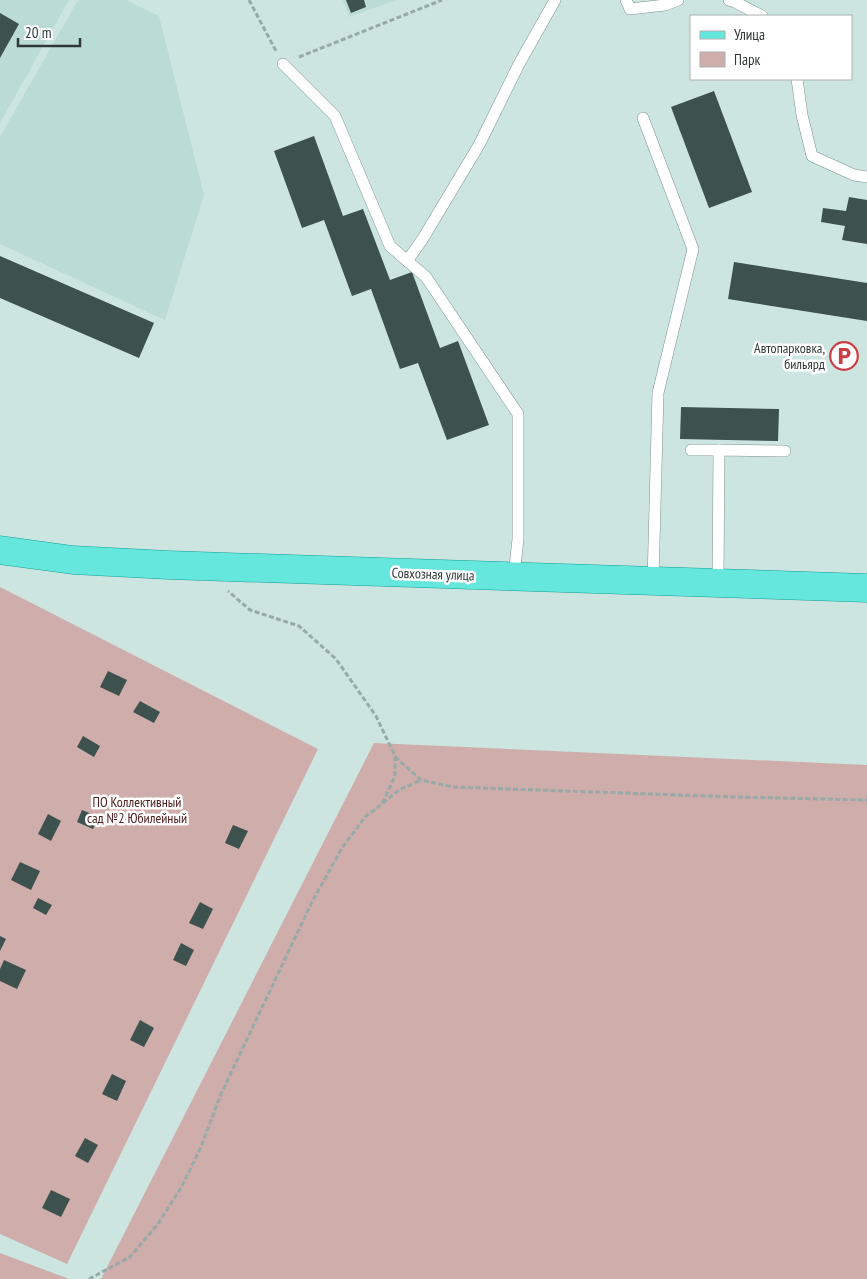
<svg xmlns="http://www.w3.org/2000/svg" width="867" height="1279" viewBox="0 0 867 1279" font-family="'PT Sans Narrow',sans-serif">
<rect width="100%" height="100%" fill="#cde5e1"/>
<g fill="#badbd6">
<path d="M0 0H69L0 123Z"/>
<path d="M78 0H126L159 16 204 195 165 320 0 244V137Z"/>
<path d="M343 0H396L349 17Z"/>
</g>
<g fill="#ceadaa">
<path d="M0 587 318 749 67 1264 0 1234Z"/>
<path d="M374 743 867 765V1279H101Z"/>
<path d="M0 1253 69 1279H0Z"/>
</g>
<g fill="#3d514e">
<path d="M346 0H364L366 7 351 13Z"/>
<path d="M0 13 19 24 0 58Z"/>
<path d="M714 91 752 192 709 208 671 107Z"/>
<path d="M314 136 343 216 363 209 390 280 412 272 440 348 458 341 489 425 447 440 418 363 400 369 371 289 352 296 324 220 302 228 274 151Z"/>
<path d="M849 197 867 200V244L842 240 845 226 821 222 823 208 846 211Z"/>
<path d="M0 256 154 323 139 358 0 298Z"/>
<path d="M734 262 867 283V321L728 299Z"/>
<path d="M681 407 779 409 778 441 680 439Z"/>
<path d="M108 671 127 680 119 696 100 687Z"/>
<path d="M140 701 160 712 154 723 133 712Z"/>
<path d="M83 736 100 746 94 757 77 747Z"/>
<path d="M82 810 99 817 93 829 77 822Z"/>
<path d="M48 814 61 821 51 841 38 834Z"/>
<path d="M233 825 248 831 239 849 225 843Z"/>
<path d="M20 862 40 871 31 890 11 880Z"/>
<path d="M38 898 52 905 46 915 33 908Z"/>
<path d="M200 902 213 909 203 929 189 923Z"/>
<path d="M0 936 6 939 0 951Z"/>
<path d="M181 943 194 950 186 966 173 960Z"/>
<path d="M4 960 26 970 17 989 0 981V969Z"/>
<path d="M140 1020 154 1028 144 1047 130 1040Z"/>
<path d="M112 1074 126 1081 117 1101 102 1094Z"/>
<path d="M85 1138 98 1145 88 1163 75 1156Z"/>
<path d="M51 1190 70 1199 61 1217 42 1208Z"/>
</g>
<g fill="none" stroke-linecap="round" stroke-linejoin="round">
<defs>
<g id="lane">
<path d="M626 0 630 9 665 5 678 0"/>
<path d="M729 0 735 2 762 16"/>
<path d="M283 64 335 116 390 246 426 277 518 414V539L514 576"/>
<path d="M797 79 802 115 812 156 854 175 867 177"/>
<path d="M643 118 693 249 658 393 653 581"/>
<path d="M407 261 422 240 479 145 519 64 555 0"/>
<path d="M691 450H719"/>
<path d="M718 583 719 450 785 451"/>
</g>
<path id="primary" d="M0 550 73 560 168 565 867 588"/>
</defs>
<use href="#lane" stroke="#7d928f" stroke-width="12"/>
<use href="#primary" stroke="#11a096" stroke-width="29"/>
<g stroke="#97aaa7" stroke-width="3" stroke-dasharray="5 2.5" stroke-linecap="butt">
<path d="M249 0 276 51"/>
<path d="M299 57 442 0"/>
<path d="M395 757 421 780 453 787 735 797 867 800"/>
<path d="M383 803 399 790 421 780"/>
<path d="M89 1279 130 1257 158 1224 182 1186 201 1147 221 1094 312 902 342 848 365 817 382 804 395 776V756L376 716 336 659 299 626 250 610 228 591"/>
</g>
<use href="#lane" stroke="#fff" stroke-width="11"/>
<use href="#primary" stroke="#66e7de" stroke-width="28"/>
</g>
<defs>
<symbol id="parking-ring" viewBox="-11 -11 22 22"><circle r="9.5" fill="#fff" stroke="#cb3c43" stroke-width="1.5"/><path d="M-3.5-5.5H1a3.5 3.5 0 0 1 0 7H-1V5.5H-3.5ZM-1-3.4V-.6H.8a1.4 1.4 0 0 0 0-2.8Z" fill="#cb3c43"/></symbol>
</defs>
<g fill-rule="evenodd">
<use href="#parking-ring" x="828" y="340" width="32" height="32"/>
</g>
<g text-anchor="middle" stroke-width="5" stroke-linejoin="round" paint-order="stroke">
<g font-size="14" fill="#303938" stroke="#fff" text-anchor="end">
<text x="825" y="353">Автопарковка,<tspan x="825" dy="16">бильярд</tspan></text>
</g>
<g font-size="14" fill="#303938" stroke="#fff">
<text transform="translate(433 574) rotate(2)" y="5">Совхозная улица</text>
</g>
<g font-size="14" fill="#4d1c1c" stroke="#fff">
<text x="137" y="807">ПО Коллективный<tspan x="137" dy="16">сад №2 Юбилейный</tspan></text>
</g>
</g>
<rect x="690" y="15" width="162" height="65" fill="#ffffff" stroke="#acb0af"/>
<rect x="700" y="31" width="25" height="8" fill="#66e7de" stroke="#acb0af"/>
<text x="734" y="40" font-size="15" fill="#303938">Улица</text>
<rect x="700" y="52" width="25" height="15" fill="#ceadaa" stroke="#acb0af"/>
<text x="734" y="65" font-size="15" fill="#303938">Парк</text>
<path d="M18 38v8h62v-8" fill="none" stroke="#303938" stroke-width="2.5"/>
<text x="25" y="38" font-size="15" fill="#303938" stroke="#ffffff" stroke-width="4" paint-order="stroke">20 m</text>
</svg>
